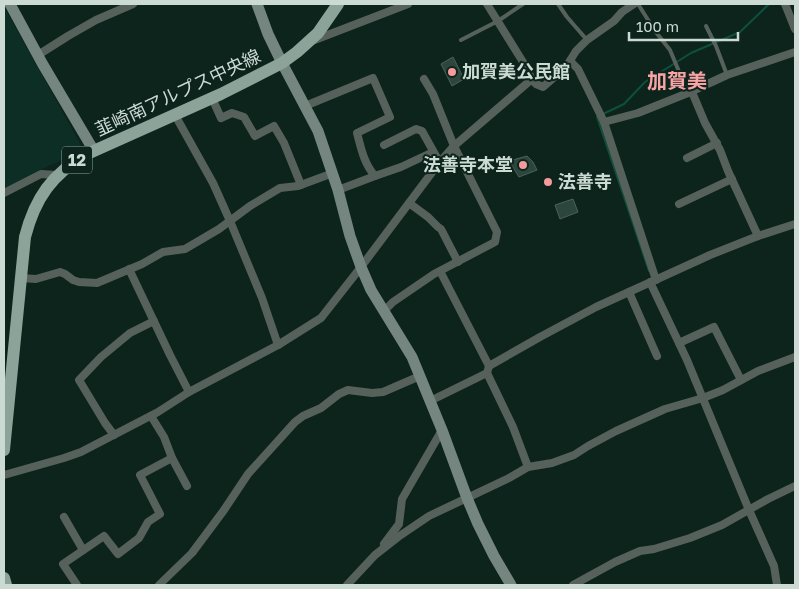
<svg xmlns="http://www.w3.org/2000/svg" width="799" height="589" font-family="'Golos Text','Noto Sans JP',sans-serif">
  <rect width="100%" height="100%" fill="#0c241c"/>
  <polygon fill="#0c2e24" points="4,7 81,145 80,152 33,173 4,190"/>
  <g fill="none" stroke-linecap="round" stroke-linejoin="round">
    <g stroke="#0e503d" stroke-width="2">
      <polyline points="603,114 624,104 645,82 691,53 740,32 769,4"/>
      <polyline points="599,116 597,117 649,271"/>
    </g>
  </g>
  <g fill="#2d463d" stroke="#496359">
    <polygon points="453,57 464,79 452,86 441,64"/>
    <polygon points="527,156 533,162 537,170 519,177 509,161"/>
    <polygon points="573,199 578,212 560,219 555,205"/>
  </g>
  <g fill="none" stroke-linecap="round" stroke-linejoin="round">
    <g stroke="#56615c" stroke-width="4">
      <polyline points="558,4 567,17 587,40"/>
      <polyline points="638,4 655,31 670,50 688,93"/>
      <polyline points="706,26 716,46 727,75"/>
      <polyline points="461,40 498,21 523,4"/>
    </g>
    <g stroke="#56615c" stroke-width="8">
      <polyline points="487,4 523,62 533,81 536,84 543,87 566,67 576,51 587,40 614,21 622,12 634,4"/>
      <polyline points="785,4 795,29"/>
      <polyline points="312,41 408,4"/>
      <polyline points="38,55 68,36 96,20 133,4"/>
      <polyline points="570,61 578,69 604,122 656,280"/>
      <polyline points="692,92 705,123 720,150 728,171 758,236"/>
      <polyline points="212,98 221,118 232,113 244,117 255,136 274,126 284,143 301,185"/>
      <path d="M305,106L373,78L390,117L357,133C361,148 364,164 375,176L401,167L433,152"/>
      <polyline points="175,115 213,183 230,221 262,298 278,345"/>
      <polyline points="604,122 638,113 688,93 727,75 795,52"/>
      <polyline points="384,145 416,129 422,131 436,156"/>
      <polyline points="687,158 717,143"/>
      <polyline points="338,190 375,176"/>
      <polyline points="4,193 41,174 57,175"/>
      <polyline points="409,203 428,217 438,227 441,229 458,262"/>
      <polyline points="679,204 732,179"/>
      <polyline points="129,269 170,355 189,392"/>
      <polyline points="440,271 489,366"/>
      <polyline points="21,278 36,279 60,272 65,274 73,280 79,282 97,283 142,264 163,252 185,249 219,229 250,206 280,188 298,186 333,173"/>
      <polyline points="650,282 687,360 749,510 774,566 777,585"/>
      <polyline points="629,292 657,356"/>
      <polyline points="384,311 393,302 434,274 495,242 497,232 454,146 433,94 424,79"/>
      <polyline points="679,343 714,327 741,380"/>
      <polyline points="487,373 513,427 528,467"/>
      <polyline points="430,401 487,373 489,366 540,337 596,307 710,255 758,236 795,224"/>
      <polyline points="114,435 105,423 79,380 101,357 130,333 154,321"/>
      <polyline points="172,458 187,486"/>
      <polyline points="4,475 64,458 81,452 158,412 189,392 278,345 321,318 361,267 439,163 454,146 532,79"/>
      <polyline points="64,517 83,550"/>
      <polyline points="384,544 399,524 402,499 442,430"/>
      <polyline points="77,585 63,564 104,536 118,554 139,538 148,522 160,514 140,475 172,458 164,437 151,416"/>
      <polyline points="159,585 192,553 224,510 248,474 295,422 303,416 321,408 339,394 348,390 372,393 383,392 420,376"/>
      <polyline points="347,585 375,555 398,537 429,516 509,478 528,467 552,463 574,455 588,446 616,431 665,409 703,398 723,390 758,371 795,357"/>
      <polyline points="573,585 615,562 640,551 654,549 690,538 722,525 768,499 795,486"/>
    </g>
    <g stroke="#74867f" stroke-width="11">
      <polyline points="10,4 42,63 94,151"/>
      <polyline points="257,4 268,34 282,63 318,131 338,190 350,236 361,267 371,290 412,357 442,430 467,498 478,524 494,556 511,585"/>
    </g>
    <g stroke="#8ca39a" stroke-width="12">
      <path d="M4,450L25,237C35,198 52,174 87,154L221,94L282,63L297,52L318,33L338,4"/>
      <polyline points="4,578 6,585"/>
    </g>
  </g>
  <g fill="#f59b9d" stroke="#0c241c" stroke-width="2">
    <circle cx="452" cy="72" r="5"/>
    <circle cx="523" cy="165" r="5"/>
    <circle cx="548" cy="182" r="5"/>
  </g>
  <g text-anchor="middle" stroke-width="4" stroke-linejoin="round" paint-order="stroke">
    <rect fill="#0c241c" stroke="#92a39d" stroke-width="1" x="62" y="146.5" width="30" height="27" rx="4"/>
    <g font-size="16" font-weight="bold" fill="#ccdad4">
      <text x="77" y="166">12</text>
    </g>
    <g font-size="18" font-weight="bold" fill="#ccdad4" stroke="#0c241c" text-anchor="start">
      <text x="462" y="78">加賀美公民館</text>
      <text x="513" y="171" text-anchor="end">法善寺本堂</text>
      <text x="558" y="188">法善寺</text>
    </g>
    <g font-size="18" fill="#ccdad4" stroke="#0c241c">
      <text transform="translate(178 93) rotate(-25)" y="6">韮崎南アルプス中央線</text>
    </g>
    <g font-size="20" font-weight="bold" fill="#f8a4a5" stroke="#0c241c">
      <text x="677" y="88">加賀美</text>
    </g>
  </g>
  <rect width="799" height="589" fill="none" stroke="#ccdad4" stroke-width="10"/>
  <path d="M629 32v8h109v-8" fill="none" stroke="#ccdad4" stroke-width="2.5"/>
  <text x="636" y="32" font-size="15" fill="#ccdad4" stroke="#0c241c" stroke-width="4" paint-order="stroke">100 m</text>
</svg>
